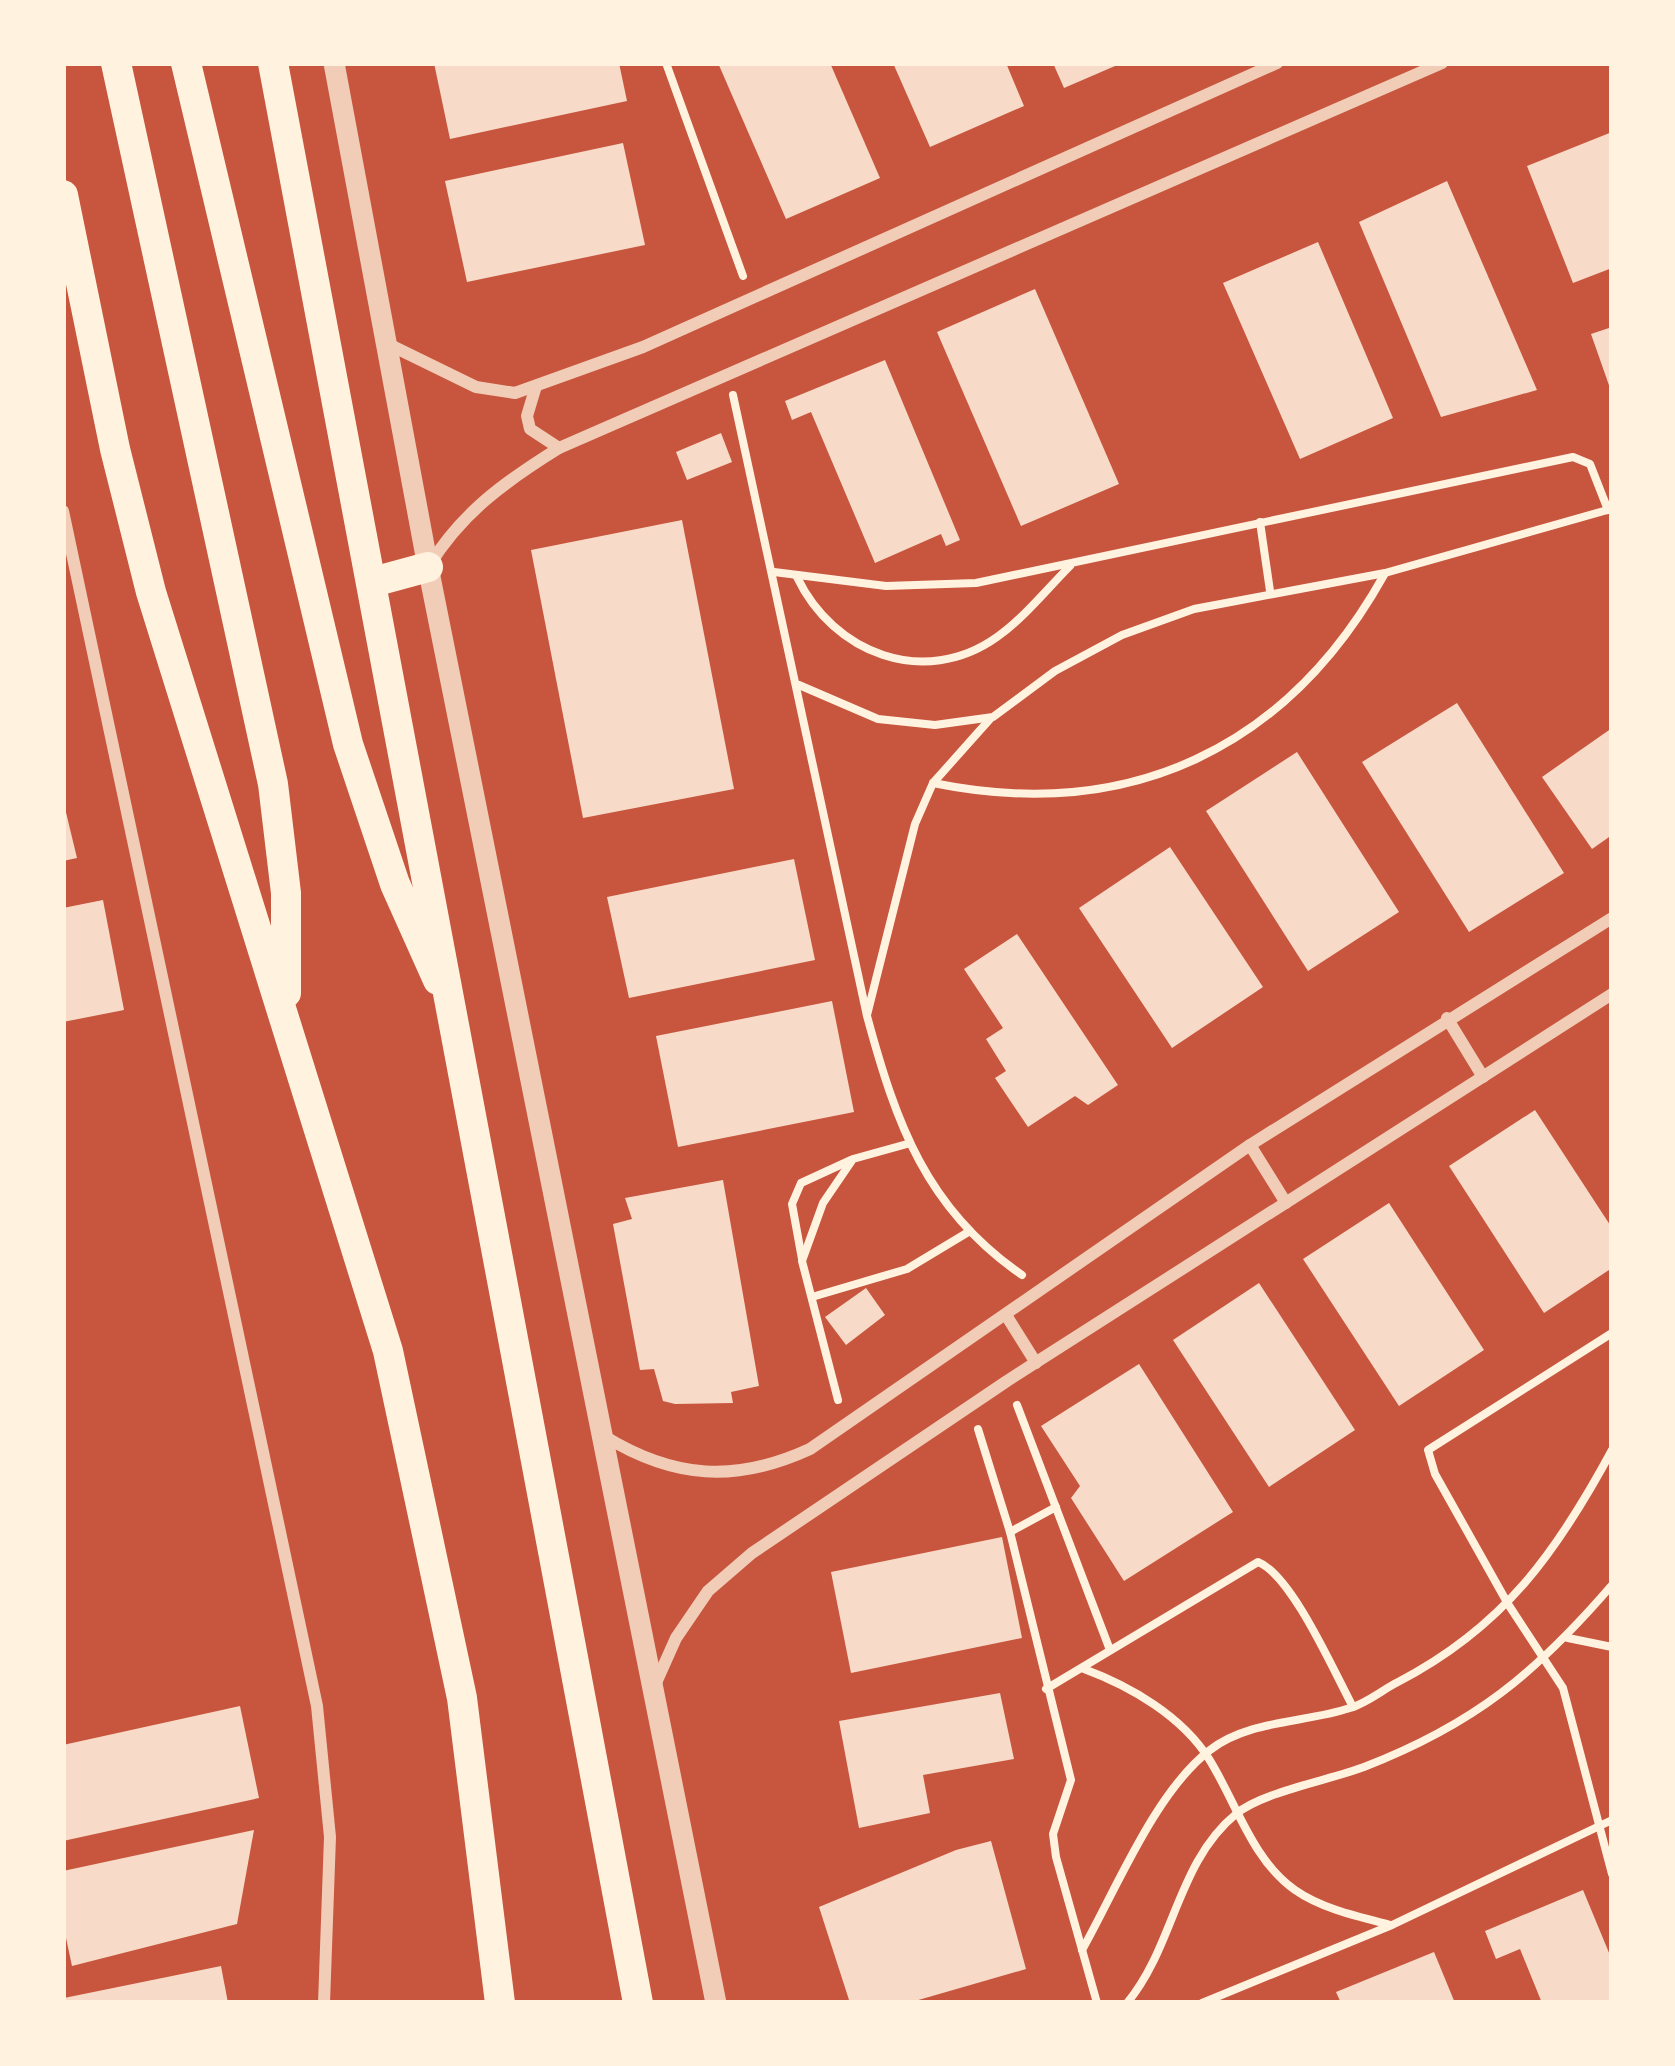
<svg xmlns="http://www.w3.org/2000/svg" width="1675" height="2066" font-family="Helvetica,sans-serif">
  <rect width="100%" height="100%" fill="#c8553d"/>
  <g fill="#f7dbc8">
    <polygon points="434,63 619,63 627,101 450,139"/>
    <polygon points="718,63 830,63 880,178 786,219"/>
    <polygon points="893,63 1006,63 1024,106 930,147"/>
    <polygon points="1053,63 1122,63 1064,88"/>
    <polygon points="1612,132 1612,268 1573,283 1527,166"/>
    <polygon points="623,143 645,245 467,282 445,181"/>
    <polygon points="1447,181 1537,390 1441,417 1359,222"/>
    <polygon points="1318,242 1393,418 1300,459 1223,283"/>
    <polygon points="1035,289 1119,484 1021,526 937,332"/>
    <polygon points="1612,327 1612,391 1611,391 1591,334"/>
    <polygon points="885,360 960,540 946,546 941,534 875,563 811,412 792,420 785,401"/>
    <polygon points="721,433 732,462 687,480 676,452"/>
    <polygon points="682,520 734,789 583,818 531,550"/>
    <polygon points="1457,703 1564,873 1469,932 1362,762"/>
    <polygon points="1612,728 1612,835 1592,849 1542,777"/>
    <polygon points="1297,752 1399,912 1308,971 1206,811"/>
    <polygon points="63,800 77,858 63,861"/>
    <polygon points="1170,847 1263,987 1172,1048 1079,908"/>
    <polygon points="794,859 815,960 629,998 607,897"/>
    <polygon points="103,900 124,1010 63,1022 63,908"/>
    <polygon points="1017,934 1118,1085 1088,1105 1075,1096 1028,1127 995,1078 1006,1071 986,1039 1003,1028 964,969"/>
    <polygon points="832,1001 854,1112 678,1147 656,1036"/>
    <polygon points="1535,1110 1612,1228 1612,1268 1544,1313 1449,1166"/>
    <polygon points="723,1180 759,1386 731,1392 733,1403 675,1404 663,1401 654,1369 640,1370 613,1224 632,1219 625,1198"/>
    <polygon points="1389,1203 1484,1350 1399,1406 1303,1259"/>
    <polygon points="1259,1283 1355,1430 1269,1487 1173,1340"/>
    <polygon points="866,1288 885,1315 846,1345 825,1317"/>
    <polygon points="1139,1364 1233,1512 1124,1581 1071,1498 1080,1486 1041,1426"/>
    <polygon points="1002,1537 1022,1638 851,1673 831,1572"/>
    <polygon points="1000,1693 1014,1759 923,1775 930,1813 859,1828 839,1721"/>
    <polygon points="240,1706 259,1798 63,1841 63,1745"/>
    <polygon points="254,1830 237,1924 72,1966 63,1924 63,1871"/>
    <polygon points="991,1841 1026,1969 908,2003 850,2003 819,1907 956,1850"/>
    <polygon points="1583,1890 1612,1960 1612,2003 1542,2003 1520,1949 1496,1959 1485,1931"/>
    <polygon points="1434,1952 1455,2003 1341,2003 1336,1992"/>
    <polygon points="221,1966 228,2003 65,2003 64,1998"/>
  </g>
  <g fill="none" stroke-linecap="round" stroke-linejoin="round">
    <g stroke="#fff3e0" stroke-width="8">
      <polyline points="666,63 743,276"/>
      <path d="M733,395L867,1016C896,1123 926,1209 1022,1275"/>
      <polyline points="1260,522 1270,591"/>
      <polyline points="774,572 886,586 976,583 1573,457 1590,464 1608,510"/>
      <path d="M797,577C833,653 924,689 997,637C1024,618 1047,589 1070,566"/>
      <polyline points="799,685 878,719 935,725 993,717 1055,671 1122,635 1194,609 1385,573 1611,509"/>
      <path d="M933,783C1129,823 1287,749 1384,575"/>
      <polyline points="867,1015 915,824 933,783 990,719"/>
      <polyline points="802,1259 792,1204 801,1183 851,1160"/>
      <polyline points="812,1297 907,1269 970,1231"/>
      <polyline points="1612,1333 1428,1450 1435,1474 1508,1604 1563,1688 1612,1874"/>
      <polyline points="838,1400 802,1261 823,1203 853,1159 907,1144"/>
      <polyline points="1017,1405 1110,1650"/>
      <polyline points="978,1429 1010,1532 1071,1780 1053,1834 1056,1857 1097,2003"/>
      <polyline points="1010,1532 1056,1507"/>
      <polyline points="1568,1638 1612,1647"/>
      <path d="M1084,1669C1130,1686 1182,1716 1209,1759C1236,1802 1252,1860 1295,1890C1322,1909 1360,1917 1391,1925"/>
      <path d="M1046,1689L1258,1562C1292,1575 1335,1674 1353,1707"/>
      <path d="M1082,1950C1116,1890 1155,1792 1210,1750C1248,1720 1305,1723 1350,1708C1367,1703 1382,1690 1398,1682C1504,1627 1557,1552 1612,1450"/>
      <path d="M1127,2003C1174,1947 1177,1862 1236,1814C1262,1792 1330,1780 1364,1767C1475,1724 1536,1673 1612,1585"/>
      <polyline points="1202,2003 1392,1925 1612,1820"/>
    </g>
    <g stroke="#f1ccb7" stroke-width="12">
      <polyline points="388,344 476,387 515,393 643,347 1277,63"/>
      <polyline points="536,386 527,416 530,429 559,448"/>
      <polyline points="63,511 317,1706 330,1837 324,2003"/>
      <path d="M429,566C462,512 506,481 559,448L1442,63"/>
      <polyline points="1447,1018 1483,1077"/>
      <polyline points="1250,1145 1286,1203"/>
      <polyline points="1006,1315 1036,1363"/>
      <path d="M604,1436C674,1479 736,1483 810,1449L1250,1145L1612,918"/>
      <polyline points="655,1685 676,1638 708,1591 752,1553 1007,1381 1612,994"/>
    </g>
    <polyline stroke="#f1ccb7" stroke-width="21" points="334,63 428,567 716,2003"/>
    <g stroke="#fff3e0" stroke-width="30">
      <polyline points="116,63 273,784 286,893 286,993"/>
      <polyline points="186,63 348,744 395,884 438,980"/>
      <polyline points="273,63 638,2003"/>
      <polyline points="63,195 115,449 151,592 388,1351 462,1698 500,2003"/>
      <polyline points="373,582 428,567"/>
    </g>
  </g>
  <rect width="1675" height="2066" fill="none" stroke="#fff3e0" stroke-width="132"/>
</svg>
